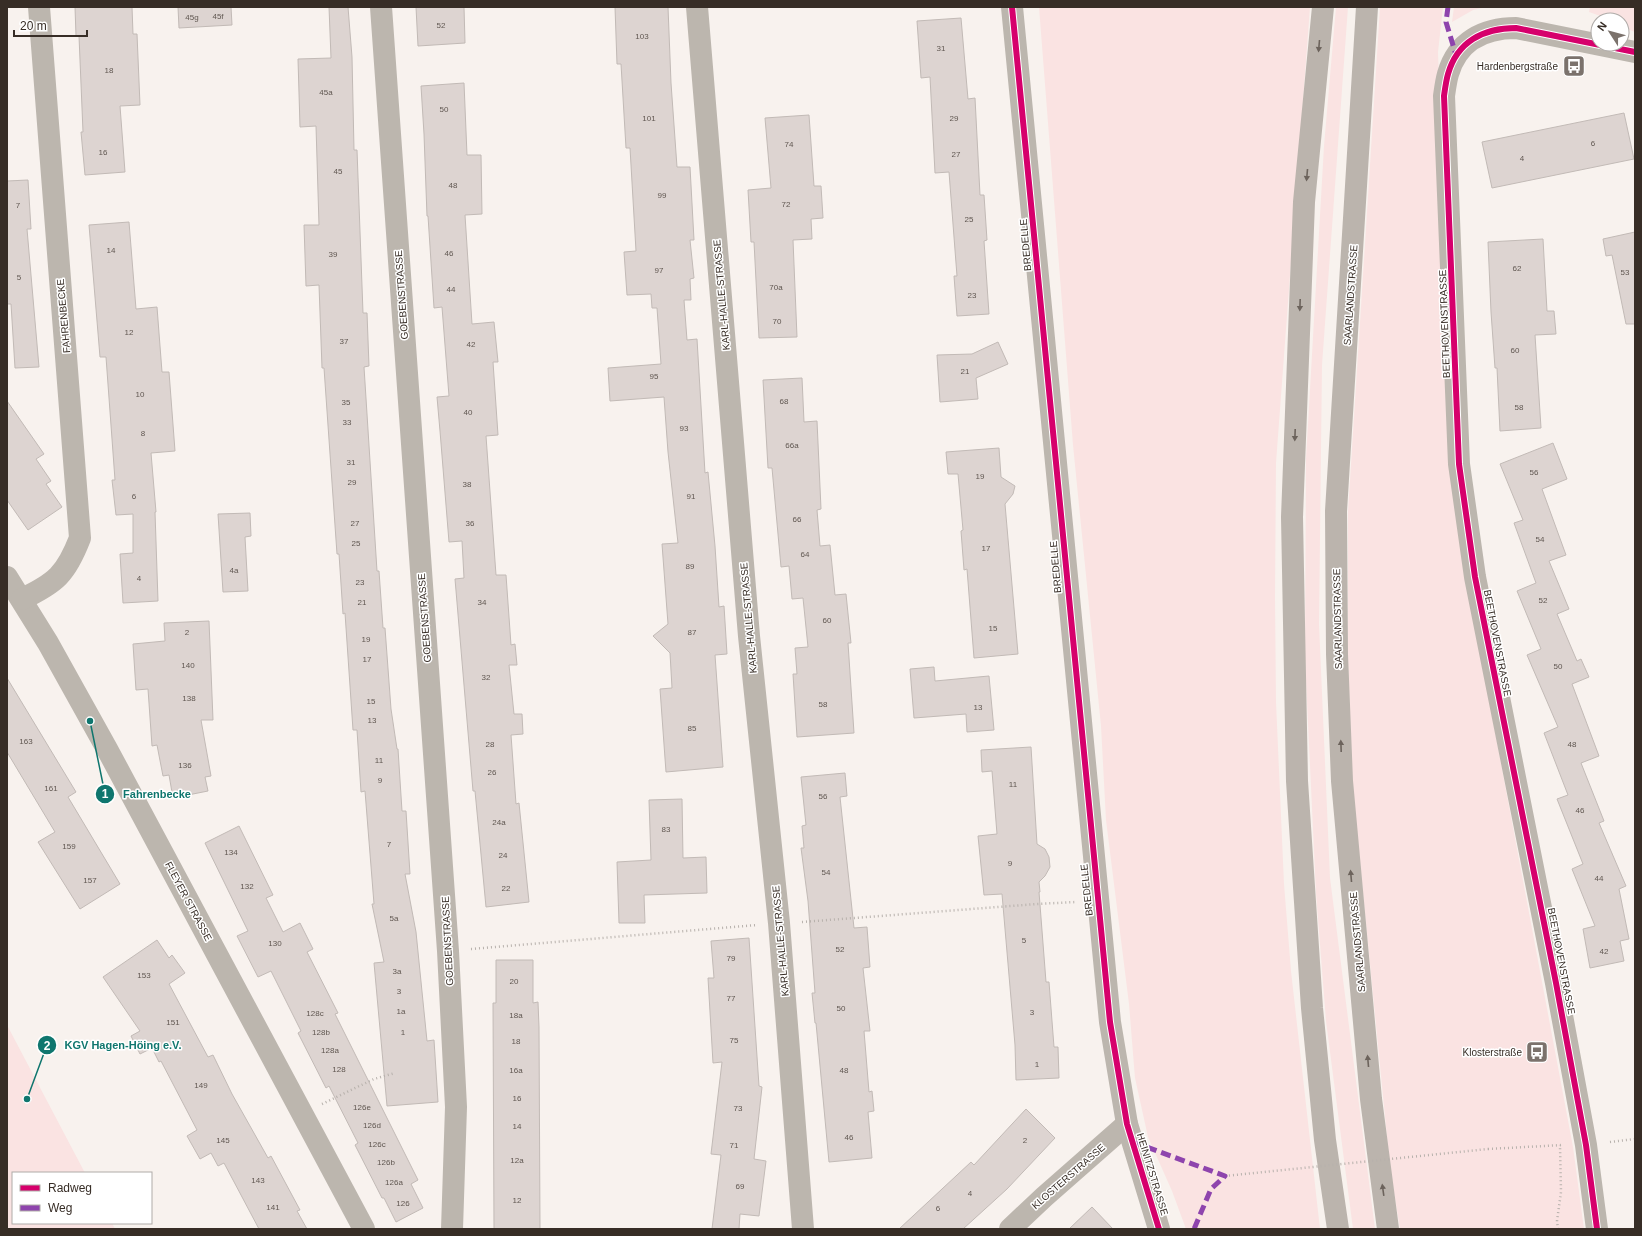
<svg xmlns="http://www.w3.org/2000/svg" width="1642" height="1236" font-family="Helvetica,sans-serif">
  <rect width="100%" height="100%" fill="#f8f2ee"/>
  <g fill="#fae3e2">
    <polygon points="1039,7 1310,7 1276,463 1275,598 1276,702 1284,884 1291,971 1320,1229 1186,1229 1172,1191 1148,1137 1135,1078 1129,1004 1106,820 1101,726 1073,445"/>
    <polygon points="1336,7 1348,7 1322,365 1319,624 1330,878 1375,1229 1353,1229 1326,1021 1316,893 1305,659 1306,459 1324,146"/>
    <polygon points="1380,7 1443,7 1438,52 1453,469 1466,577 1573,1147 1584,1229 1400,1229 1390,1167 1352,781 1348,655 1348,512"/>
    <polygon points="1454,7 1486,7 1473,10 1452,22"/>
    <polygon points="1590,7 1635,7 1635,32 1622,27 1622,20 1612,20 1589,12"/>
    <polygon points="7,1025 85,1173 13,1173 13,1223 112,1223 115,1229 7,1229"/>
  </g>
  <g fill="#ddd4d1" stroke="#c2bab6">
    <polygon points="75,7 132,7 133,34 137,34 140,105 120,106 125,172 85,175 81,132 83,132 79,36 76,36"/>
    <polygon points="178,7 231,7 232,25 179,28"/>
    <polygon points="329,7 348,7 352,57 354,150 357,150 363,313 367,313 369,366 364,367 377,571 379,571 383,628 385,628 391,709 397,749 398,749 402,811 406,811 410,874 405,874 416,932 427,1041 434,1040 438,1102 387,1106 374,963 384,962 372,904 374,904 365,791 361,792 357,730 353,730 345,613 343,614 339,554 337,554 324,368 322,368 319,285 306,286 304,225 319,225 316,126 300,127 298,59 331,58"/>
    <polygon points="416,7 464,7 465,43 418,46"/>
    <polygon points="615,7 668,7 671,83 677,167 690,167 694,240 690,240 694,278 690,279 691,300 684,300 687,340 697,339 705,473 708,472 715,546 719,607 724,606 727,654 715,655 723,767 666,772 660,689 672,688 670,653 653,636 668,624 662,544 678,543 668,452 664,397 610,401 608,368 661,364 657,308 652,308 651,294 627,295 624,252 636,251 630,148 626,148 621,64 617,64"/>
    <polygon points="961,18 968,99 975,98 980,195 984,195 987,240 984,241 989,314 957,316 954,276 957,276 949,172 935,173 930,77 921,78 917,21"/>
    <polygon points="464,83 467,155 481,155 482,214 465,215 472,324 494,322 498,362 493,362 498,435 486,436 496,575 506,575 511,645 515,644 517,665 509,665 514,714 522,714 523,734 511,735 516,804 519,803 529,902 486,907 475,791 473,791 455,579 464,578 462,541 449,542 440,431 437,397 449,396 442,307 434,308 428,216 427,216 424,134 421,86"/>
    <polygon points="1624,113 1634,159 1492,188 1482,142"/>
    <polygon points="809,115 814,186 821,186 823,218 811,219 812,239 793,240 797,337 759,338 754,242 751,242 748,190 771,188 765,118"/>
    <polygon points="28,180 31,229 27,229 39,367 15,368 11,304 7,304 7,181"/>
    <polygon points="129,222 136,309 157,307 162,372 169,372 175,451 151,453 156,512 155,512 158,601 123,603 120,554 133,553 133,514 116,515 112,480 115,480 106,357 100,357 89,225"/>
    <polygon points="1635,232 1635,324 1626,324 1612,255 1606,256 1603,239"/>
    <polygon points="1543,239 1547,311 1554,311 1556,334 1535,335 1541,428 1500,431 1497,368 1495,368 1491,312 1488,242"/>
    <polygon points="998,342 1008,364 976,378 978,399 940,402 937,355 972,354"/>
    <polygon points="802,378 804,422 817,421 821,509 817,510 820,546 830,545 835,595 846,594 851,643 848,643 854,733 797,737 793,674 797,674 795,648 808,647 803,598 792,599 789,566 781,567 772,468 768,468 763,380"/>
    <polygon points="7,401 44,454 36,459 51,481 46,484 62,507 28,530 7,500"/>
    <polygon points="1553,443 1567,479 1542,489 1566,555 1549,561 1569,609 1557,614 1577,661 1581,659 1589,677 1572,684 1599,756 1581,763 1604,821 1599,823 1626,886 1619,889 1629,939 1620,941 1624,961 1590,968 1583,929 1595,926 1572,869 1583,864 1557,799 1568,795 1544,733 1558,727 1527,655 1541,649 1517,591 1536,583 1514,523 1523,520 1500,464"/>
    <polygon points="999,448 1001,477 1015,486 1013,494 1005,504 1018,654 974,658 967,569 964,570 961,531 963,530 958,474 948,474 946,452"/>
    <polygon points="250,513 251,536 245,537 248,591 223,592 218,514"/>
    <polygon points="209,621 213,720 201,720 211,776 205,777 208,791 173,798 169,775 163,776 157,745 152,746 148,689 136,690 133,644 165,641 164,623"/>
    <polygon points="934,667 935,681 989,676 994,730 967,732 966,714 914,718 910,669"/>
    <polygon points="7,678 76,792 68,797 120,884 80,909 38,842 55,832 7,752"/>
    <polygon points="1031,747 1037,844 1045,849 1049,857 1050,867 1045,876 1039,882 1040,892 1039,892 1046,982 1049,982 1054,1047 1058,1047 1059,1078 1016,1080 1015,1045 1002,894 984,895 978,836 997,834 992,771 982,772 981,750"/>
    <polygon points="845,773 847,796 840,797 854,928 867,927 870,967 863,968 870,1031 864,1031 869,1092 872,1091 874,1111 868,1112 872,1158 829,1162 816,1023 815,1023 812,993 815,993 808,901 801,848 804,848 802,826 806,825 801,777"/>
    <polygon points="682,799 683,858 706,857 707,893 644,895 645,923 619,923 617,862 651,860 649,800"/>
    <polygon points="239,826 273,895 266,898 283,932 300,923 313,949 307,952 338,1013 335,1014 418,1180 411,1184 423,1208 396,1222 384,1198 382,1198 355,1145 358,1143 329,1086 326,1088 298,1033 301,1031 271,971 258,977 237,936 248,931 205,843"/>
    <polygon points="749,938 759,1086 762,1087 754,1159 766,1161 759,1216 740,1214 739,1229 712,1229 721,1155 711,1154 722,1062 713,1063 708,978 714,978 711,941"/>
    <polygon points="157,940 169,958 172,955 185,973 169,984 208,1057 213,1055 232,1094 268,1158 271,1156 300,1210 297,1211 307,1229 259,1229 224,1163 218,1166 211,1153 200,1159 187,1136 197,1130 161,1061 159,1062 152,1048 140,1054 131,1036 140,1031 103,977"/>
    <polygon points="496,960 533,960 533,1003 538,1002 539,1027 540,1229 494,1229 493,1003 496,1003"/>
    <polygon points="1026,1109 1055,1138 1007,1189 963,1229 899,1229 971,1162 974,1165"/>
    <polygon points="1092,1207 1113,1229 1069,1229"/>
  </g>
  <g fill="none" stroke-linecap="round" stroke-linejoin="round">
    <g stroke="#b7b1ac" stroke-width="2.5" stroke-dasharray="1 3" stroke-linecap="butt">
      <polyline points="802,922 1037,904 1076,902"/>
      <polyline points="471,949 757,925"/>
      <polyline points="322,1104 374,1079 395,1073"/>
      <polyline points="1610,1142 1635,1139"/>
      <polyline points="1488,1149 1563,1145"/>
      <polyline points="1558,1229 1557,1221 1561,1192 1560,1145"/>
    </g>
    <g stroke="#bcb6ae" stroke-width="22">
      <polyline points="381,7 448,951 456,1107 452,1229"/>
      <polyline points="697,7 749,636 779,923 803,1229"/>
      <polyline points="1012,7 1110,1022 1127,1124 1159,1229"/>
      <polyline points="7,577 48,643 107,749 364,1229"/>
      <path d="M22,599C56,583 66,574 80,538L39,7"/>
      <polyline points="1010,1229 1044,1197 1127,1124"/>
      <path d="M1597,1229L1586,1145L1556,983L1475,577L1459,464L1444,96C1445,89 1446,81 1448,74C1457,42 1483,28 1516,28L1635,52"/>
    </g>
    <g stroke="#bbb4ad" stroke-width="22">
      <polyline points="1323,7 1304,202 1292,517 1297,781 1312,1008 1325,1140 1338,1229"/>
      <polyline points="1367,7 1336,511 1337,654 1342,781 1371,1099 1388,1229"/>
    </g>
    <polyline stroke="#b7b1ac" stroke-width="2.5" stroke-dasharray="1 3" stroke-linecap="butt" points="1225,1176 1488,1149"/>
    <g stroke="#8e44ad" stroke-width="5" stroke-dasharray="10 5" stroke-linecap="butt">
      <polyline points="1448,7 1446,22 1456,55"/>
      <polyline points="1133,1142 1225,1176 1211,1189 1194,1229"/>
    </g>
    <g stroke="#fff" stroke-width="8">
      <g id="cycleway">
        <polyline points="1012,7 1110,1022 1127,1124 1159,1229"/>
        <path d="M1597,1229L1586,1145L1556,983L1475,577L1459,464L1444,96C1445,89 1446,81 1448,74C1457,42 1483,28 1516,28L1635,52"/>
      </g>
    </g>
    <use href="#cycleway" stroke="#d6006c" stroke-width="6"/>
  </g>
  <defs><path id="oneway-solid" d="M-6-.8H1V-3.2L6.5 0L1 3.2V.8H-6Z"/></defs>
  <g fill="#6c635c">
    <use href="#oneway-solid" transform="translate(1319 46) rotate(95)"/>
    <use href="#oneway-solid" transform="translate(1307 175) rotate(95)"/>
    <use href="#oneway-solid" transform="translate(1300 305) rotate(92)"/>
    <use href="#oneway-solid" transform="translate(1295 435) rotate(92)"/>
    <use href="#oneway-solid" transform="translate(1341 746) rotate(-92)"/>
    <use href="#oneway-solid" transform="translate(1351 876) rotate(-95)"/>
    <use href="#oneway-solid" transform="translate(1368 1061) rotate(-95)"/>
    <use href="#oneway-solid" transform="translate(1383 1190) rotate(-98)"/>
  </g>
  <defs>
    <g id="bus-square" transform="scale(1.15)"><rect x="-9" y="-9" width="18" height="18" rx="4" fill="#7b726c" stroke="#fff"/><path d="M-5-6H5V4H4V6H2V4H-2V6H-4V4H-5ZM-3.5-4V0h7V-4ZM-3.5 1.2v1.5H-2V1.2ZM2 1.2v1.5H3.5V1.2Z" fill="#fff"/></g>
  </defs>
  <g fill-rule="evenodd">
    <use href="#bus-square" x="1574" y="66"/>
    <use href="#bus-square" x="1537" y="1052"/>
  </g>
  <g text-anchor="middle" stroke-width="3" stroke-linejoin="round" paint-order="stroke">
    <g font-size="8" fill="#605751">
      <text x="218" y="19">45f</text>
      <text x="192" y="20">45g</text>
      <text x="441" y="28">52</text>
      <text x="642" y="39">103</text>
      <text x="941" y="51">31</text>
      <text x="109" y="73">18</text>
      <text x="326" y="95">45a</text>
      <text x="444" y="112">50</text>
      <text x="649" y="121">101</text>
      <text x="954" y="121">29</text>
      <text x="1593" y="146">6</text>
      <text x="789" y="147">74</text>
      <text x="103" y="155">16</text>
      <text x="956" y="157">27</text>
      <text x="1522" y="161">4</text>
      <text x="338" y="174">45</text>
      <text x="453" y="188">48</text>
      <text x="662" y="198">99</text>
      <text x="786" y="207">72</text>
      <text x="18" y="208">7</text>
      <text x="969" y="222">25</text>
      <text x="111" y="253">14</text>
      <text x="449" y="256">46</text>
      <text x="333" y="257">39</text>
      <text x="1517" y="271">62</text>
      <text x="659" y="273">97</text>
      <text x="1625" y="275">53</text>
      <text x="19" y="280">5</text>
      <text x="776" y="290">70a</text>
      <text x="451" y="292">44</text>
      <text x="972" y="298">23</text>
      <text x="777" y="324">70</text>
      <text x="129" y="335">12</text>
      <text x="344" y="344">37</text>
      <text x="471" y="347">42</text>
      <text x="1515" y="353">60</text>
      <text x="965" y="374">21</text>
      <text x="654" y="379">95</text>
      <text x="140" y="397">10</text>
      <text x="784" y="404">68</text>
      <text x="346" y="405">35</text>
      <text x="1519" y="410">58</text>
      <text x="468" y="415">40</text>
      <text x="347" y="425">33</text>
      <text x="684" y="431">93</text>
      <text x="143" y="436">8</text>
      <text x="792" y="448">66a</text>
      <text x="351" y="465">31</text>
      <text x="1534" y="475">56</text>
      <text x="980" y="479">19</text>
      <text x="352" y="485">29</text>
      <text x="467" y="487">38</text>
      <text x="134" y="499">6</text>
      <text x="691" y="499">91</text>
      <text x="797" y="522">66</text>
      <text x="355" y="526">27</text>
      <text x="470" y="526">36</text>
      <text x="1540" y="542">54</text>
      <text x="356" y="546">25</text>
      <text x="986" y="551">17</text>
      <text x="805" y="557">64</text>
      <text x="690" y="569">89</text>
      <text x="234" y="573">4a</text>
      <text x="139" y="581">4</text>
      <text x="360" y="585">23</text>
      <text x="1543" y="603">52</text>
      <text x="362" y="605">21</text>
      <text x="482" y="605">34</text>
      <text x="827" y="623">60</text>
      <text x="993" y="631">15</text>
      <text x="187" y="635">2</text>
      <text x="692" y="635">87</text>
      <text x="366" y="642">19</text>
      <text x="367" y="662">17</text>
      <text x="188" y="668">140</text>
      <text x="1558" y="669">50</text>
      <text x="486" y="680">32</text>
      <text x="189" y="701">138</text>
      <text x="371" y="704">15</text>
      <text x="823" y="707">58</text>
      <text x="978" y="710">13</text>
      <text x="372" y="723">13</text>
      <text x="692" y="731">85</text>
      <text x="26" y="744">163</text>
      <text x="490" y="747">28</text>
      <text x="1572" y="747">48</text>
      <text x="379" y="763">11</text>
      <text x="185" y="768">136</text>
      <text x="492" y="775">26</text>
      <text x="380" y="783">9</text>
      <text x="1013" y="787">11</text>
      <text x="51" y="791">161</text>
      <text x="823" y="799">56</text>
      <text x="1580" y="813">46</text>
      <text x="499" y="825">24a</text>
      <text x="666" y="832">83</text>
      <text x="389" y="847">7</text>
      <text x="69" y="849">159</text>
      <text x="231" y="855">134</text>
      <text x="503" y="858">24</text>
      <text x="1010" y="866">9</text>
      <text x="826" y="875">54</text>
      <text x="1599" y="881">44</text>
      <text x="90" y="883">157</text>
      <text x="247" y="889">132</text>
      <text x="506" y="891">22</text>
      <text x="394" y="921">5a</text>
      <text x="1024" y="943">5</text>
      <text x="275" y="946">130</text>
      <text x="840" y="952">52</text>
      <text x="1604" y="954">42</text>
      <text x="731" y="961">79</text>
      <text x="397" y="974">3a</text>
      <text x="144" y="978">153</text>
      <text x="514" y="984">20</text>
      <text x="399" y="994">3</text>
      <text x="731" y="1001">77</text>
      <text x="841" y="1011">50</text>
      <text x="401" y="1014">1a</text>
      <text x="1032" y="1015">3</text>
      <text x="315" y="1016">128c</text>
      <text x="516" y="1018">18a</text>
      <text x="173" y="1025">151</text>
      <text x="321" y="1035">128b</text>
      <text x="403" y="1035">1</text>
      <text x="734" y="1043">75</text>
      <text x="516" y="1044">18</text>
      <text x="330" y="1053">128a</text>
      <text x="1037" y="1067">1</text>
      <text x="339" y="1072">128</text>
      <text x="516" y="1073">16a</text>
      <text x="844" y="1073">48</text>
      <text x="201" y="1088">149</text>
      <text x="517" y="1101">16</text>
      <text x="362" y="1110">126e</text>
      <text x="738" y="1111">73</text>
      <text x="372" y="1128">126d</text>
      <text x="517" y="1129">14</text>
      <text x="849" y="1140">46</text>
      <text x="223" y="1143">145</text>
      <text x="1025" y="1143">2</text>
      <text x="377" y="1147">126c</text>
      <text x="734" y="1148">71</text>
      <text x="517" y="1163">12a</text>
      <text x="386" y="1165">126b</text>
      <text x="258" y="1183">143</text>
      <text x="394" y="1185">126a</text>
      <text x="740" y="1189">69</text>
      <text x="970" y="1196">4</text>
      <text x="517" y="1203">12</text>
      <text x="403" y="1206">126</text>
      <text x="273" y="1210">141</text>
      <text x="938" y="1211">6</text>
    </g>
    <g font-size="10" fill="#372d26" stroke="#fff" text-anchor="end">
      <text x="1558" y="70">Hardenbergstraße</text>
      <text x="1522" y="1056">Klosterstraße</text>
    </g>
    <g font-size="10" fill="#372d26" stroke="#fff">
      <text transform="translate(1025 245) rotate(-95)" y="4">BREDELLE</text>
      <text transform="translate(401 295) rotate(-94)" y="4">GOEBENSTRASSE</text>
      <text transform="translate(721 295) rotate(-95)" y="4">KARL-HALLE-STRASSE</text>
      <text transform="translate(1350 295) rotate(-86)" y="4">SAARLANDSTRASSE</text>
      <text transform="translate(63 316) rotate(-95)" y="4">FAHRENBECKE</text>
      <text transform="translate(1444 324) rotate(-92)" y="4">BEETHOVENSTRASSE</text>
      <text transform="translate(1055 567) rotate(-95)" y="4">BREDELLE</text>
      <text transform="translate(424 618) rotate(-94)" y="4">GOEBENSTRASSE</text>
      <text transform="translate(748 618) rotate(-95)" y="4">KARL-HALLE-STRASSE</text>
      <text transform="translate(1337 619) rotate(-91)" y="4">SAARLANDSTRASSE</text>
      <text transform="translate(1498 643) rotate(79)" y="4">BEETHOVENSTRASSE</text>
      <text transform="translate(1086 890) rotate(-96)" y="4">BREDELLE</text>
      <text transform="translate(189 901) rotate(62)" y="4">FLEYER STRASSE</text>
      <text transform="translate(447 941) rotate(-93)" y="4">GOEBENSTRASSE</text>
      <text transform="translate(780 941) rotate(-95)" y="4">KARL-HALLE-STRASSE</text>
      <text transform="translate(1357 942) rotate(-95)" y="4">SAARLANDSTRASSE</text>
      <text transform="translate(1562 961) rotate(79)" y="4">BEETHOVENSTRASSE</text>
      <text transform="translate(1153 1174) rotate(73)" y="4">HEINITZSTRASSE</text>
      <text transform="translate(1068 1176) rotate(-41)" y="4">KLOSTERSTRASSE</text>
    </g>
  </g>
  <path fill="none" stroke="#0f766e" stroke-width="1.5" d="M90 721L105 794M27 1099L47 1045"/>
  <g fill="#0f766e" stroke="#fff" stroke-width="1.5">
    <circle cx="90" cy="721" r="4"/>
    <circle cx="27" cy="1099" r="4"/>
    <circle cx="105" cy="794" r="10"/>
    <circle cx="47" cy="1045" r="10"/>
  </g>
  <g font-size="12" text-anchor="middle" font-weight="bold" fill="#fff">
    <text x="105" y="798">1</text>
    <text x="47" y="1050">2</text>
  </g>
  <g font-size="11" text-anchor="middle" font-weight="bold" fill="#0f766e" stroke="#fff" stroke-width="3" stroke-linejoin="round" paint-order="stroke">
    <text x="157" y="798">Fahrenbecke</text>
    <text x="123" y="1049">KGV Hagen-Höing e.V.</text>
  </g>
  <rect width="1642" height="1236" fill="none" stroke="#372d26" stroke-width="16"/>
  <rect x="12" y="1172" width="140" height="52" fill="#ffffff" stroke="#afaba8"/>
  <rect x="20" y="1185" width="20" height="6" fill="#d6006c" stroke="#afaba8"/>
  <text x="48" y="1192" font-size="12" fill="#372d26">Radweg</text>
  <rect x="20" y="1205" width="20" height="6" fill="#8e44ad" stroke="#afaba8"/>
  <text x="48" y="1212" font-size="12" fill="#372d26">Weg</text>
  <g transform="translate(1610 32) rotate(306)"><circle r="19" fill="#ffffff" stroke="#afaba8"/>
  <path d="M0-3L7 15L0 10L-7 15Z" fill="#7b726c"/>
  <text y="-6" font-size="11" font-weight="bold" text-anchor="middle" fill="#372d26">N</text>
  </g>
  <path d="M14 30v6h73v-6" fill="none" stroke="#372d26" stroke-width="2"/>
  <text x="20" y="30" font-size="12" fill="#372d26" stroke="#ffffff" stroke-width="3" paint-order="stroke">20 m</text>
</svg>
